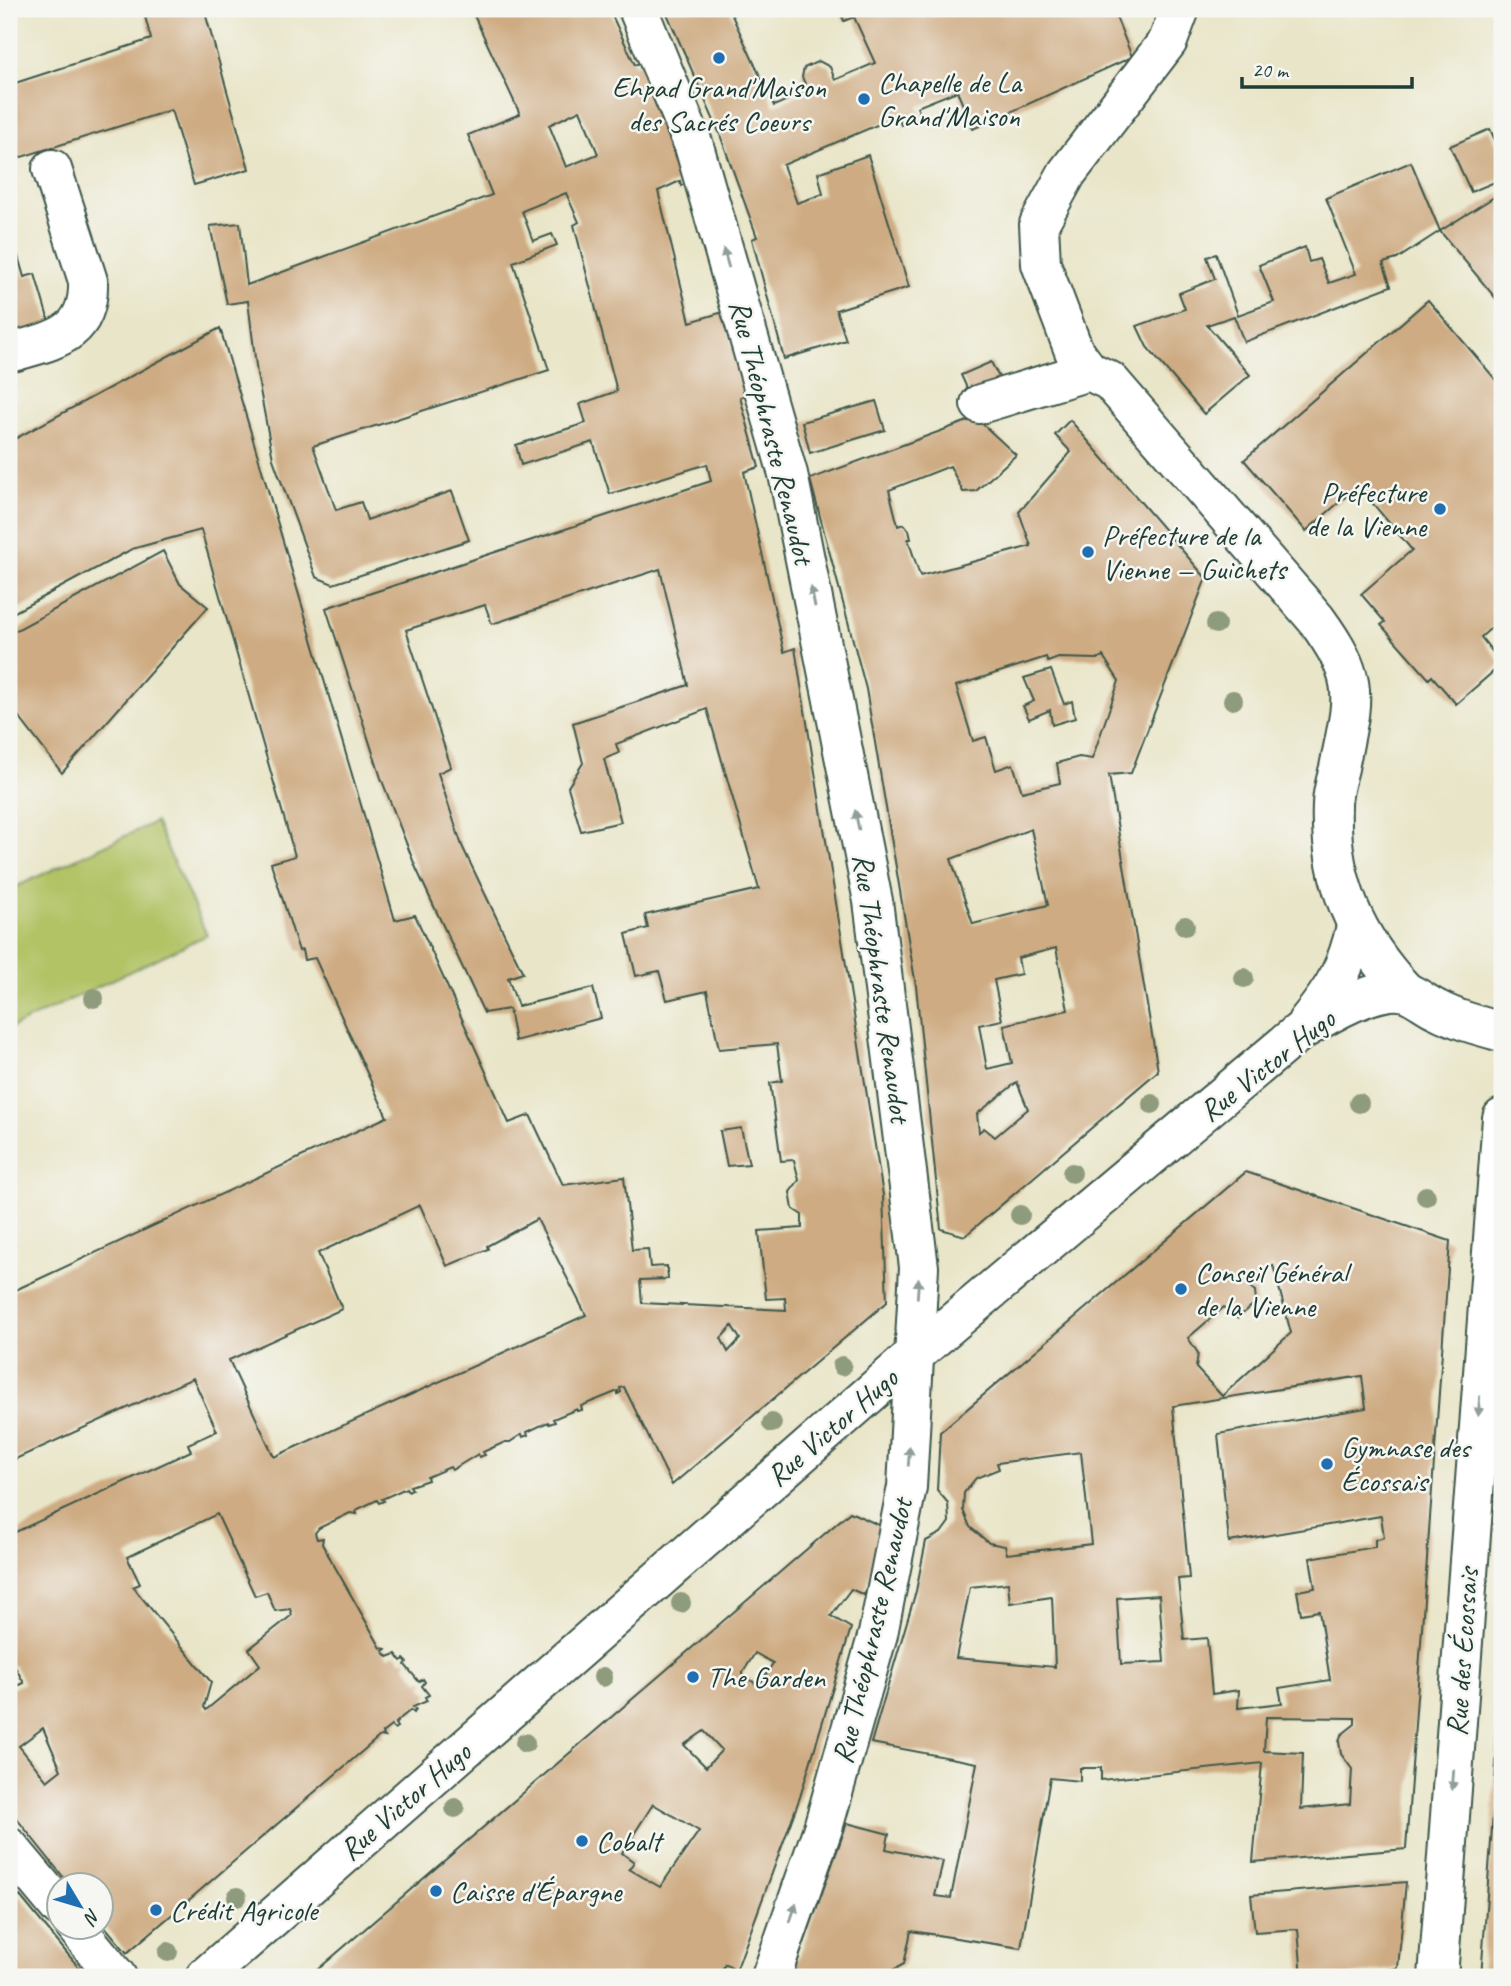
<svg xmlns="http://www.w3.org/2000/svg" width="1511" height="1986" font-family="Caveat,sans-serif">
  <rect width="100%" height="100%" fill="#f6f6f2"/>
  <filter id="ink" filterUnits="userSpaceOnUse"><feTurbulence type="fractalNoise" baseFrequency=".0143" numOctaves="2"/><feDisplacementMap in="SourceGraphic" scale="14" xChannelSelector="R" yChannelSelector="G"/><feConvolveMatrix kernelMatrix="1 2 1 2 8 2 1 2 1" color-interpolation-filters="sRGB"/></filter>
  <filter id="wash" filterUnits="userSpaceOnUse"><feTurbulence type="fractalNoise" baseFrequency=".00686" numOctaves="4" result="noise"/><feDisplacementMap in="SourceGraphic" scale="28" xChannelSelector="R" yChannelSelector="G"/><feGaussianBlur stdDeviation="1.57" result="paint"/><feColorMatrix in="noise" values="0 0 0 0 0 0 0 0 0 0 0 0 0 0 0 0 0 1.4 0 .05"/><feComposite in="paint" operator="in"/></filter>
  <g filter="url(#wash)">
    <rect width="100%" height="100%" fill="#e9e5c8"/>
    <polygon fill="#b2c366" stroke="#68804d" stroke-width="2" points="155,822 207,935 11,1028 9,890"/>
    <g id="blocks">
      <g fill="#ceab82" fill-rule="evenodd">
        <polygon points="143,9 204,9 249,169 194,185 171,110 9,161 9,85 151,39"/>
        <path d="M471,9H609L635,65L640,63L686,183L681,186L680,181L658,191L690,322L723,312L748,394L740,397L759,467L744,472L784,652L795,648L883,1195L887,1302L672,1485L624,1387L620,1388L621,1392L618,1394V1391L581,1406L582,1410L577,1411V1409L553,1419L555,1422L549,1424L548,1422L527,1432L528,1435L523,1437L522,1434L510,1442H505L483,1452L485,1455L479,1457L478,1454L452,1470L450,1467L427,1477L428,1480L410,1486L412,1489L408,1491L406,1488L382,1499L384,1501L379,1503L377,1500L356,1510L357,1514L350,1513L319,1528L315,1533L317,1539L323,1538L322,1544L381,1648L386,1649L383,1651L388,1657L396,1654L401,1661L404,1659L407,1662L405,1665L419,1682L423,1679L425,1682L422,1686L429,1695L425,1697L427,1701L413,1707L416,1710L414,1713L411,1710L402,1717L395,1724L397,1727L394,1729L391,1726L382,1733L385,1737L380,1736L127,1953L102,1923V1884H69L9,1809V1690L24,1683L14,1665L9,1667V1535L191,1451L188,1444L217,1431L193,1378L9,1462V1293L387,1117L315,958L304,960L302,950L299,951L271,863L295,856L201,530L132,549L11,614L9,442L220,328L395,920L415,915L509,1123L530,1115L563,1185L624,1177L632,1250L648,1249L650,1267L667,1266L668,1279L640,1280L642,1303L786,1310L785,1298L766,1299L759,1231L802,1228V1215L793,1209L790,1192L799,1180L794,1160L781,1161L770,1083L782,1081L777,1044L719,1049L707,991L667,1000L659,971L636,976L626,934L648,928L645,915L759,889L707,709L616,744L619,753L604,759L621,822L581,831L568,787L583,763L573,723L688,685L660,569L492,624L485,605L406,630L451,767L438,773L462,846L523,973L508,978L518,1006L593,988L601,1018L515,1041L509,1009L484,1013L416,868L381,778L326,608L711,481L707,464L610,494L593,442L521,465L516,445L586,423L580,404L617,391L574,225L579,222L566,193L522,211L533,241L552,234L557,245L513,262L549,370L313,446L336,510L361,502L367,520L452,491L469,540L333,584L316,577L273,459L257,374L248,301L227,304L210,226L240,223L247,285L492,195L468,135L520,114ZM580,110L598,154L566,167L549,125ZM420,1205L447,1266L488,1249L487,1246L537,1219L586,1315L274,1457L229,1360L342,1309L318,1253ZM732,1326L740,1339L728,1352L721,1338ZM217,1514L255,1596L267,1592L275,1611L290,1609L292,1615L249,1649L260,1665L206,1710L204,1707L211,1682L133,1587L140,1584L127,1557ZM43,1728L61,1770L47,1781L19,1746Z"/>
        <polygon points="665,9 729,9 774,106 808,91 802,77 804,68 819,61 830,67 835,80 875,63 854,17 844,21 839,9 1113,9 1132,57 973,129 957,91 917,107 922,117 901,125 898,116 783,165 797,203 823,194 818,173 868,155 909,287 836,310 846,340 784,359 752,239 757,237 719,132"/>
        <polygon points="1490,129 1502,156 1502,179 1471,192 1450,146"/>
        <polygon points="1411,162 1440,231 1502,192 1502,306 1440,231 1397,259 1383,263 1391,286 1244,342 1234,316 1207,325 1250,375 1204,414 1147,347 1137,326 1185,309 1179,293 1215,279 1207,257 1216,254 1238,315 1274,302 1259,265 1305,247 1309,262 1319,259 1329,283 1356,274 1326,198"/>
        <polygon points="9,191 15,212 9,214"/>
        <polygon points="9,225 24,277 35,274 50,325 9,338"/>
        <polygon points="1428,300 1502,387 1502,618 1481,637 1502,664 1456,704 1432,676 1429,679 1381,625 1385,622 1361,594 1412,550 1358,486 1306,531 1244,460"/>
        <polygon points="991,362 1003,385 972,399 961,375"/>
        <polygon points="876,401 885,430 810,453 802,422"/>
        <path d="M976,418L1016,455L976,491L963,492L950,466L889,490L898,526L904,524L909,530L911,539H908L920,576L1031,546L1019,512L1071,452L1055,435L1070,420L1206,578L1131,773L1109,775L1158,1071L965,1236L941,1229L916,986L866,689L810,479ZM1103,656L1119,681L1092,759L1079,757L1057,763L1060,783L1022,792L1013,764L996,770L986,737L973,741L956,686L1046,657L1048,662L1058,658L1097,659ZM1031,829L1048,905L973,924L951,859ZM1056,948L1068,1010L1004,1025L1012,1063L987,1069L979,1025L1002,1020L994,980L1021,974L1018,958ZM1017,1082L1028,1109L995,1137L984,1128L979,1132L977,1114Z"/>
        <polygon points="163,551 180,584 208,607 62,773 9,704 9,634"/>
        <polygon points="1051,670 1064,704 1072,701 1075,718 1052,725 1050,710 1029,719 1023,706 1034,701 1024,678"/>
        <polygon points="741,1128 749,1164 727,1166 720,1131"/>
        <path d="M1246,1172L1450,1241L1406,1849L1253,1862L1262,1763L1101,1780V1768H1080V1781L1050,1778L1021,1948L911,1931L904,1964L891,1971L888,1977H792L847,1823L889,1834L886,1849L943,1861L935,1896L951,1898L977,1763L871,1743L916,1591L926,1541L941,1533L949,1522L948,1503L937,1490L940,1432ZM1273,1265L1291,1333L1222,1396L1196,1368L1198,1353L1188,1338L1224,1307L1238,1318L1256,1302L1255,1291L1249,1286ZM1362,1376L1366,1408L1218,1434L1229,1542L1381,1516L1384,1537L1375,1540V1547L1310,1558L1315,1588L1297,1591L1301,1614L1319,1611L1330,1680L1279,1688L1282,1703L1238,1708L1239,1690L1212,1694L1207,1638L1184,1640L1178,1579L1189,1578L1173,1406ZM1081,1452L1091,1544L1007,1554L1005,1546L989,1543L970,1527L963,1510L964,1493L976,1478L999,1469L997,1463ZM1008,1583L1010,1603L1052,1597L1055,1667L956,1658L970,1587ZM1159,1595L1164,1662L1121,1664L1117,1598ZM1266,1717L1355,1718V1724L1341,1735L1339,1742L1341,1754L1352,1769L1350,1804L1301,1809L1303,1753L1264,1751Z"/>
        <path d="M850,1512L881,1526L868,1583L864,1595L851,1589L831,1616L851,1628L800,1797L736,1971L725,1964L719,1977H309ZM755,1653L773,1663L759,1686L742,1674ZM704,1731L722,1750L706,1767L684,1745ZM653,1804L699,1831L660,1887L629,1869L634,1862L622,1853Z"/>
        <polygon points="1500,1696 1502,1977 1481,1977 1493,1814"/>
        <polygon points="1406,1882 1398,1968 1343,1977 1302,1977 1298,1929 1255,1932 1251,1895"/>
        <polygon points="20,1896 66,1952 87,1977 9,1977 9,1905"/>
      </g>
    </g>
  </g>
  <g filter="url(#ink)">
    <use href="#blocks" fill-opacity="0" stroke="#3d564a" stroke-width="2"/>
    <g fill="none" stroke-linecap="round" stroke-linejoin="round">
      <g stroke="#3d564a" stroke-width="42">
        <g id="minor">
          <polyline points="638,9 694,146 788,474 873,901 919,1267 907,1487 878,1634 823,1828 771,1977"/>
          <path d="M9,353C52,340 90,337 88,281L52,169"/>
          <polyline points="1089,371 1074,351 1041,264 1039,224 1067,173 1168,41 1180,9"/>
          <path d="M980,404L1089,371L1110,381L1316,619C1362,682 1353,696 1339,768C1336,780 1332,793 1332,805C1329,880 1355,938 1406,992"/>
          <path d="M1307,1022C1334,990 1347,967 1356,926"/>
          <polyline points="9,1847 60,1908"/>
          <polyline points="75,1926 117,1977"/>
          <path d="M205,1977L913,1356L1299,1032C1323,1017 1380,982 1408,993C1418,997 1427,1005 1436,1009C1457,1020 1480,1026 1502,1032"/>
          <polyline points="1438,1977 1502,1118"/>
        </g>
      </g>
      <use href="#minor" stroke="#fff" stroke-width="38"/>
    </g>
    <g fill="#8e9b7d">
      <circle cx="1216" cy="624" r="10"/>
      <circle cx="1233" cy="700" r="10"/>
      <circle cx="1185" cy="926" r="10"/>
      <circle cx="1244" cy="978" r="10"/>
      <circle cx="94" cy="998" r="10"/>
      <circle cx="1359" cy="1103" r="10"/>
      <circle cx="1152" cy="1104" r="10"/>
      <circle cx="1072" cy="1173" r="10"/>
      <circle cx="1426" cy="1196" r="10"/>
      <circle cx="1020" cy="1215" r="10"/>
      <circle cx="842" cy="1366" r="10"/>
      <circle cx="772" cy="1423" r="10"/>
      <circle cx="681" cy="1603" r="10"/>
      <circle cx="603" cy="1677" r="10"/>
      <circle cx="525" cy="1743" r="10"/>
      <circle cx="455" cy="1808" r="10"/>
      <circle cx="237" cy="1897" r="10"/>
      <circle cx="168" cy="1952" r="10"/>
    </g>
    <defs><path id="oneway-solid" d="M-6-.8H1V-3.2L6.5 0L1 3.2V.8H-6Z" transform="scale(1.75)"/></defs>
    <g fill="#8f9e9a">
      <use href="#oneway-solid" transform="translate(726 258) rotate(-106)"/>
      <use href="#oneway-solid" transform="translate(813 597) rotate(-101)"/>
      <use href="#oneway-solid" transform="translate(857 820) rotate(-101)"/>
      <use href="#oneway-solid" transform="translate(918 1288) rotate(-86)"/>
      <use href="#oneway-solid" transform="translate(1479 1406) rotate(94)"/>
      <use href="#oneway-solid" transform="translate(909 1456) rotate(-86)"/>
      <use href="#oneway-solid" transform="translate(1453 1780) rotate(94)"/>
      <use href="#oneway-solid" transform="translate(793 1913) rotate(-71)"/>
    </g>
  </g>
  <g fill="#1f6fb2" stroke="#f6f6f2" stroke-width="2.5">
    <circle cx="719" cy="58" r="7"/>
    <circle cx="864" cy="99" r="7"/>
    <circle cx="1440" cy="509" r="7"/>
    <circle cx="1088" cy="552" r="7"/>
    <circle cx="1181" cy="1289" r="7"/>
    <circle cx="1327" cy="1464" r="7"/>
    <circle cx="693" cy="1677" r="7"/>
    <circle cx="582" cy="1841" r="7"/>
    <circle cx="436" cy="1891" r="7"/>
    <circle cx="156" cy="1910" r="7"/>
  </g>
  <g text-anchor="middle" stroke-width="5" stroke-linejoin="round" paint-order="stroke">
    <g font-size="30" fill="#1f3d34" stroke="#f6f6f2" text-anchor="start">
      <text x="878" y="92">Chapelle de La<tspan x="878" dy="34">Grand'Maison</tspan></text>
      <text x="719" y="97" text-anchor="middle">Ehpad Grand'Maison<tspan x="719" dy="34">des Sacrés Coeurs</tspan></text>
      <text x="1426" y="502" text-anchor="end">Préfecture<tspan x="1426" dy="34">de la Vienne</tspan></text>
      <text x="1102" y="545">Préfecture de la<tspan x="1102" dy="34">Vienne — Guichets</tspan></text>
      <text x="1195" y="1282">Conseil Général<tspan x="1195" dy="34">de la Vienne</tspan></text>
      <text x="1341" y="1457">Gymnase des<tspan x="1341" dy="34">Écossais</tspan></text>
      <text x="707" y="1687">The Garden</text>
      <text x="596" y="1851">Cobalt</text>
      <text x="450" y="1901">Caisse d'Épargne</text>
      <text x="170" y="1920">Crédit Agricole</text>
    </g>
    <g font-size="30" fill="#1f3d34" stroke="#f6f6f2">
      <text transform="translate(772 432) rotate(76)" y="10">Rue Théophraste Renaudot</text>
      <text transform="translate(882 988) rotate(82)" y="10">Rue Théophraste Renaudot</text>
      <text transform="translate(1267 1065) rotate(-38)" y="10">Rue Victor Hugo</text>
      <text transform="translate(832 1427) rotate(-41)" y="10">Rue Victor Hugo</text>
      <text transform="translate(872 1631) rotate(-77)" y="10">Rue Théophraste Renaudot</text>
      <text transform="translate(1462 1652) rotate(-86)" y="10">Rue des Écossais</text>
      <text transform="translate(405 1801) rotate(-41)" y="10">Rue Victor Hugo</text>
    </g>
  </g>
  <rect width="1511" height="1986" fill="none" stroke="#f6f6f2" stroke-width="35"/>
  <g transform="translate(80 1906) rotate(128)"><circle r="33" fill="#f6f6f2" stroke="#a0aca6" stroke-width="2"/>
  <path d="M0-5L12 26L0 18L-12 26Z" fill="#1f6fb2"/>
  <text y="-10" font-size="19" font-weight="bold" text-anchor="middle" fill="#1f3d34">N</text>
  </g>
  <path d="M1242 77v10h170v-10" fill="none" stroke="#1f3d34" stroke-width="3.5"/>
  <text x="1252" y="77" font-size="21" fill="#1f3d34" stroke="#f6f6f2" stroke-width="5" paint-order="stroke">20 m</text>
</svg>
